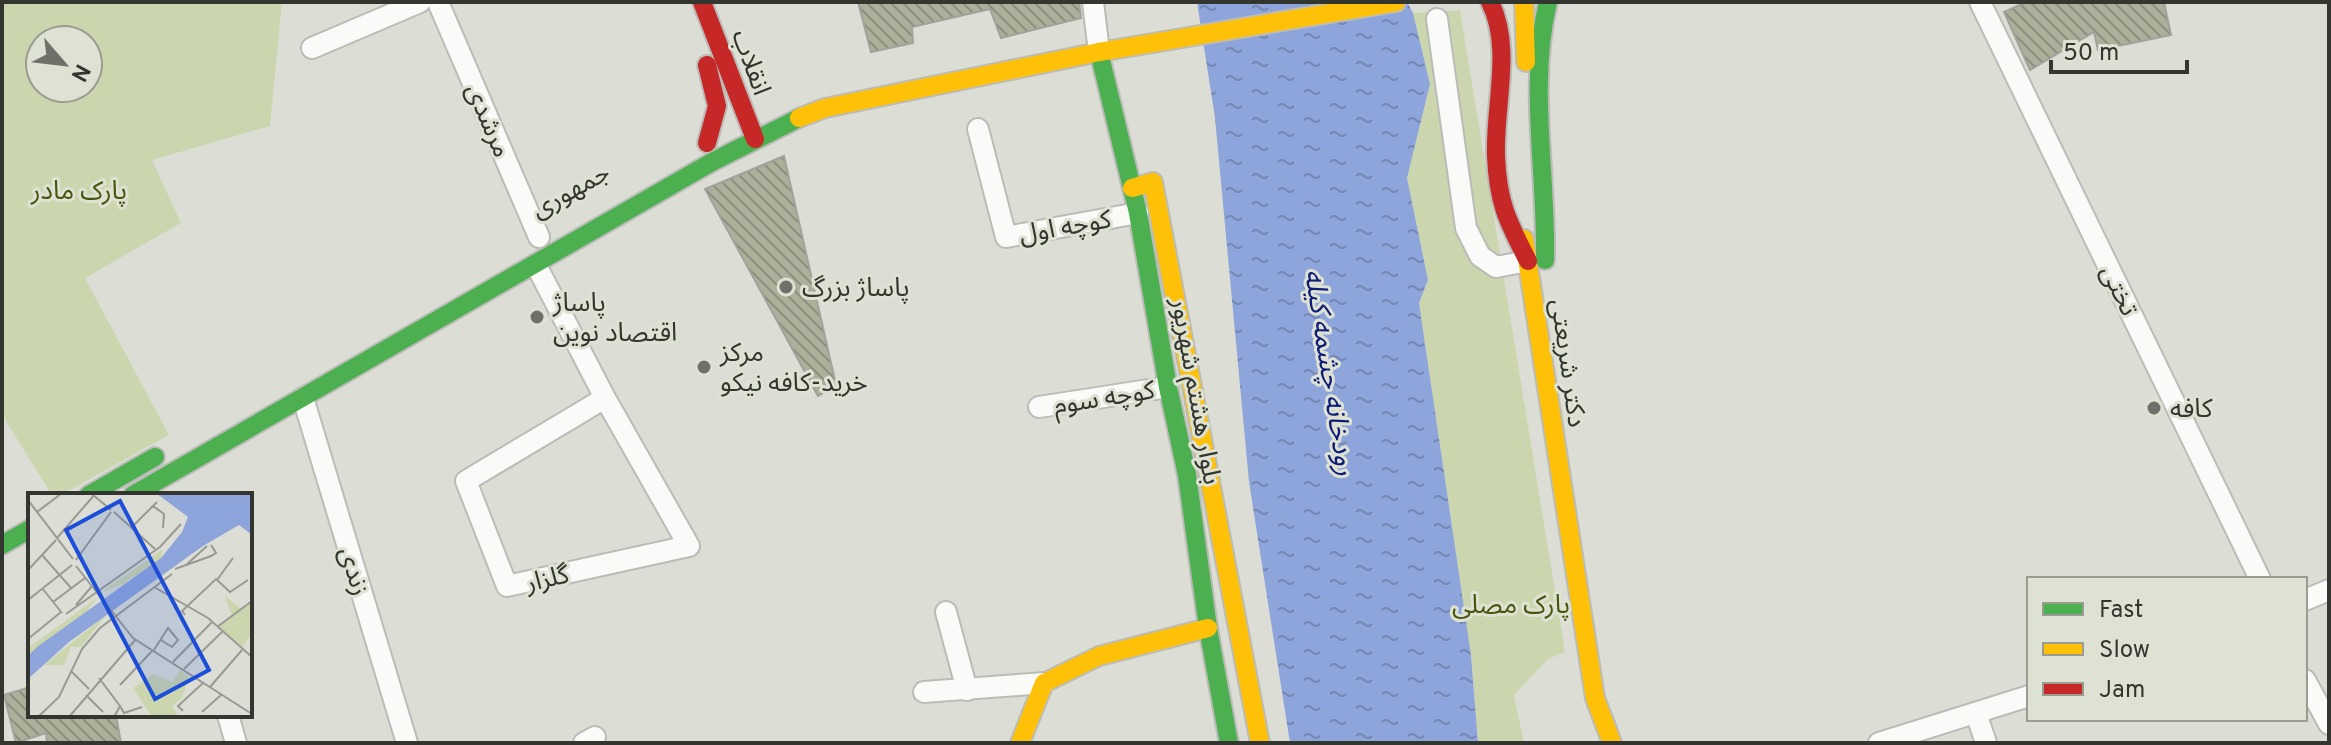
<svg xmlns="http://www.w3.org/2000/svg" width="2331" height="745" font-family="Overpass,'Noto Sans Arabic',sans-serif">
  <defs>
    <pattern id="water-ripples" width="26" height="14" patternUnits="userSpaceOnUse" patternTransform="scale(2)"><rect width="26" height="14" fill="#8ea5dc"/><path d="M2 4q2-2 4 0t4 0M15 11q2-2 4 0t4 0" fill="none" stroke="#7587b3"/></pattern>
    <pattern id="building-back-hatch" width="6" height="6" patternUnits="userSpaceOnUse" patternTransform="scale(2)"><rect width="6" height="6" fill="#acb09a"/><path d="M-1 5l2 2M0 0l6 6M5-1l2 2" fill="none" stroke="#8d907e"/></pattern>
  </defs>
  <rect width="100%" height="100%" fill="#dcded6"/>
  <g fill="#ccd6ae" fill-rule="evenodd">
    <path d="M2,2H282L270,126L152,160L181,223L85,278L169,435L61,495H52L6,421L2,411ZM40,40H88V88H40Z"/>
    <polygon points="1460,10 1565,652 1548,659 1514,695 1524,743 1478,743 1471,655 1419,303 1428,280 1407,178 1430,84 1413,13"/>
  </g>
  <polygon fill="url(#water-ripples)" points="1197,2 1407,2 1413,13 1430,84 1407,178 1428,280 1419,303 1471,655 1478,743 1290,743 1249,482 1215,118"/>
  <g fill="url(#building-back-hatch)" stroke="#a1a29c" stroke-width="2">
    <polygon points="858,2 1079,2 1081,18 1001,38 990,9 912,27 913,43 871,52"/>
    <polygon points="2026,2 2164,2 2171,35 2098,50 2094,32 2030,70 2004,12"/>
    <polygon points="784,156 836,385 818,396 705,189"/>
    <polygon points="30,687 30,715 116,715 121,743 47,743 46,733 16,743 4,695"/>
  </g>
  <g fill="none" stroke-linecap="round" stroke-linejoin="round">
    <g stroke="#bbbcb7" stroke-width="24">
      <g id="street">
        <polyline points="438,2 539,237"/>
        <polyline points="1093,2 1099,52"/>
        <polyline points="1980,2 2260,579"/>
        <polyline points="1437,19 1466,228 1480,256 1496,267 1528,261"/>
        <polyline points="312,48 420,2"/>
        <polyline points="978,129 1006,237 1138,213"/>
        <polyline points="536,265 605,398 689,546 507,586 466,481 605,398"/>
        <polyline points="303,398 407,743"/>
        <polyline points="1039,407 1168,387"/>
        <polyline points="2305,600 2329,590"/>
        <polyline points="946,612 967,690"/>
        <polyline points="2305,680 2329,724"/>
        <polyline points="924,692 1044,683"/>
        <polyline points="1976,713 1986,743"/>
        <polyline points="228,715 236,743"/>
        <polyline points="584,743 595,737"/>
        <polyline points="1879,743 2029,696"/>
      </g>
    </g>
    <g stroke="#bbbcb7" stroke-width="22">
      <g id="fast">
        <polyline points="1099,52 1138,213 1168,387 1187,475 1208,628 1229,743"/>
        <path d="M1545,260C1547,176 1528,85 1548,2"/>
        <polyline points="89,495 155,457"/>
        <polyline points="133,495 712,162 799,118"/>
        <polyline points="2,545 30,529"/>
      </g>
    </g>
    <g stroke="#bbbcb7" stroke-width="22">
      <g id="slow">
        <polyline points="1524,2 1526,62"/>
        <polyline points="799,118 825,108 1099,52 1396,2"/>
        <polyline points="1132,188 1153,182 1260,743"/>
        <polyline points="1524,239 1595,698 1612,743"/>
        <polyline points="1020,743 1044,683 1099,656 1208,628"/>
      </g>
    </g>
    <g stroke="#bbbcb7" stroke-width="22">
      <g id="jam">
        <polyline points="702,2 755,139"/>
        <path d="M1490,2C1513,48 1494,106 1496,156C1498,203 1507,220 1528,261"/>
        <polyline points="707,65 717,106 707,143"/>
      </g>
    </g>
    <use href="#street" stroke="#fafaf9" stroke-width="20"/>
    <use href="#fast" stroke="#4caf50" stroke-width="18"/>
    <use href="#slow" stroke="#ffc107" stroke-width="18"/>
    <use href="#jam" stroke="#c62828" stroke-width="18"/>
  </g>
  <g fill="#6e7069" stroke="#dde2d3" stroke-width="3">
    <circle cx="786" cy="287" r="8"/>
    <circle cx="537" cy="317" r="8"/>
    <circle cx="704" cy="367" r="8"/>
    <circle cx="2154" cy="408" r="8"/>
  </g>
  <g text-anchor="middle" stroke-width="6" stroke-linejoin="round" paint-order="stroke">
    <g font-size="26" fill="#33352f" stroke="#dde2d3">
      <text transform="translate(752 62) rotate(70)" y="9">انقلاب</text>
      <text transform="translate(489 120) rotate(67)" y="9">مرشدی</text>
      <text transform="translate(570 190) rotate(-29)" y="9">جمهوری</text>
      <text transform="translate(1065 226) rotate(-10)" y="9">کوچه اول</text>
      <text transform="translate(2120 290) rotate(64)" y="9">تختی</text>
      <text transform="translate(1569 363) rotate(82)" y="9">دکتر شریعتی</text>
      <text transform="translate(1197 391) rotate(80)" y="9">بلوار هشتم شهریور</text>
      <text transform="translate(1104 397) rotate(-9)" y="9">کوچه سوم</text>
      <text transform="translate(355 571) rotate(73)" y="9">زندی</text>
      <text transform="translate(547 578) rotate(-13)" y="9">گلزار</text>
    </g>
    <g font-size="26" fill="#48550c" stroke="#dde2d3">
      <text x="79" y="199">پارک مادر</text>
      <text x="1511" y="613">پارک مصلی</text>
    </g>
    <g font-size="26" fill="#33352f" stroke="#dde2d3" text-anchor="start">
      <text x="802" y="296">پاساژ بزرگ</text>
      <text x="553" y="311">پاساژ<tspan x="553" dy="30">اقتصاد نوین</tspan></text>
      <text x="720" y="361">مرکز<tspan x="720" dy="30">خرید-کافه نیکو</tspan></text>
      <text x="2170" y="417">کافه</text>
    </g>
    <g font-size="28" font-style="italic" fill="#0d1b79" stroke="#dde2d3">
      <text transform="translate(1331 372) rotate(81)" y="10">رودخانه چشمه کیله</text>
    </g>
  </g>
  <g transform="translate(28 493)">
    <rect width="224" height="224" fill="#dcded6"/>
    <path d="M196,102L213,116L224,108V140L214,154L190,134L204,122Z" fill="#ccd6ae"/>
    <path d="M135,56L133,65L95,91L72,100ZM70,104L53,125L0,163V155ZM78,122L53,154H43L36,172H16ZM152,177L161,183L154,205L144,213L151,224H124L105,195L126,181L144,189Z" fill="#ccd6ae"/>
    <path d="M128,0H224V42L211,32L175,53L41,149L0,186V163L9,154L133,65L154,39L160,24Z" fill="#8ea5dc"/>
    <path fill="none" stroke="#989a93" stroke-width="2" d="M64,1L83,17M0,7L45,66M125,13L136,21L135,35M9,19L34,0M86,19L127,56M103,35L129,9M29,45L68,0M14,62L43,95M48,67L83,19M158,72L179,53M48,73L105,145L224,221M147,76L183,63L188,60L183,52M0,77L28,47M189,87L205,65M126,94L180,125L224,164M14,95L34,120M0,107L44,72M25,109L57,85M48,112L64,93M38,121L132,54L153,31M157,122L154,118L188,86L202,99L220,87M189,134L224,108M0,146L33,119M126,157L140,135L150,147L144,154L133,147M145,169L184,129M156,176L194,139M44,179L61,196M71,185L92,213L86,224M92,192L124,158M182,194L214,157M58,202L75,219M92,213L96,220L114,214M155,218L150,213L175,190M174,219L193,202M10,224L31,204L54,156L72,135L144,81M41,224L108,146"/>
    <path fill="#1d4ed8" fill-opacity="0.15" stroke="#1d4ed8" stroke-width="4" d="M92,8L181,177L127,206L38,37Z"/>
    <rect width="224" height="224" fill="none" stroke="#33352f" stroke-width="4"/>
  </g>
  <rect width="2331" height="745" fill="none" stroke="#33352f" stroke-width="8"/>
  <rect x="2027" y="577" width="280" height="144" fill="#dde2d3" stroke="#999d91" stroke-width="2"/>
  <rect x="2043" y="603" width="40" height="12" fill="#4caf50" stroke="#999d91" stroke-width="2"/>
  <text x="2099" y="617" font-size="24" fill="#33352f">Fast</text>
  <rect x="2043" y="643" width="40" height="12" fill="#ffc107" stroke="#999d91" stroke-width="2"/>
  <text x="2099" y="657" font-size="24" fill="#33352f">Slow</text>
  <rect x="2043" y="683" width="40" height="12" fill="#c62828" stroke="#999d91" stroke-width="2"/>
  <text x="2099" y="697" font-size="24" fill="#33352f">Jam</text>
  <g transform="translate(64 64) rotate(118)"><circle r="38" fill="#dde2d3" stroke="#999d91" stroke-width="2"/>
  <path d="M0-6L14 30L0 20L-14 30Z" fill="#6e7069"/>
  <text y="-12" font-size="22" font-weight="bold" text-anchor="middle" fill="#33352f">N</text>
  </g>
  <path d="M2051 60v12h136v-12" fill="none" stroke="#33352f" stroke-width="4"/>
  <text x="2063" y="60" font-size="24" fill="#33352f" stroke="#dde2d3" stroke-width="6" paint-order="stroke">50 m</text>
</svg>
